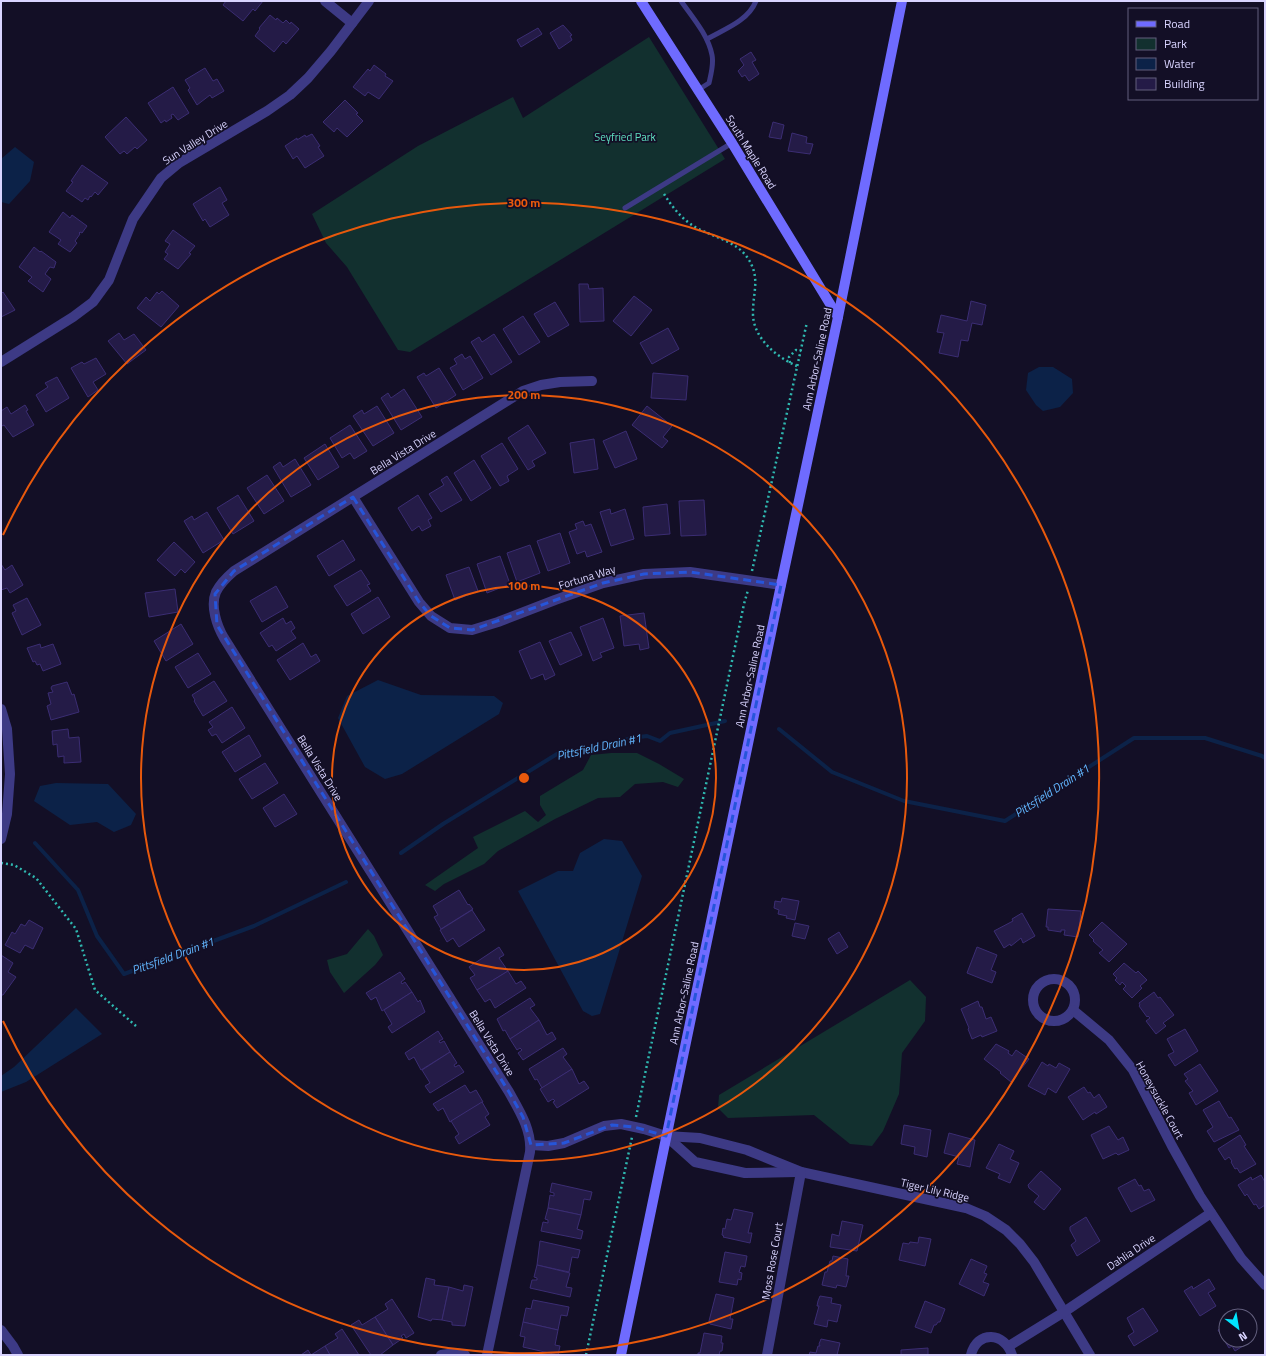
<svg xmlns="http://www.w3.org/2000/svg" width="1266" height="1356" font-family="'Titillium Web',sans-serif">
  <rect width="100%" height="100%" fill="#130f26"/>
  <g fill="#12302f">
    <polygon points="649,37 725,159 410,352 398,350 347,267 326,243 312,214 418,146 513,97 523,118"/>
    <polygon points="611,753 637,753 659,764 684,779 678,787 663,782 635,784 620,797 598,798 555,819 498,851 484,864 444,884 435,891 425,885 478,848 473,837 525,811 538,822 546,815 540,805 540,796 583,770 591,755"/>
    <polygon points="368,929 374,936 383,955 375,965 344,993 330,972 327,960 347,954"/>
    <polygon points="910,980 926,997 925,1021 902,1053 899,1094 883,1131 872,1146 850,1144 814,1115 728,1118 718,1108 719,1095"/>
  </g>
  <g fill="#0c2248">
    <polygon points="15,147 34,162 30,181 9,204 1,202 1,159"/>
    <polygon points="1039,367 1053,367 1072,379 1073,393 1060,407 1043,411 1036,405 1026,390 1028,373"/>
    <polygon points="378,680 421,695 494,696 503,703 499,714 402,774 385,779 365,767 338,718 347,696"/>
    <polygon points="56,783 108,784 136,814 131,825 114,832 97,822 70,825 34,801 40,786"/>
    <polygon points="604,839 622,841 642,876 600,1014 592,1016 583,1011 518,891 558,871 573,871 580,853"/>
    <polygon points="76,1008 102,1034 26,1082 1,1092 1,1076 14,1067"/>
  </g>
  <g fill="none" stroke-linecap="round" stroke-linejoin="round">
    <g stroke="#0c2248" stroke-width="4">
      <polyline points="779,729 832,772 904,801 1005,821 1134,738 1205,738 1262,756 1265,758"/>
      <polyline points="35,843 78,890 97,936 124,974 254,926 346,882"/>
      <polyline points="401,853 443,824 557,754 583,752 632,738 647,736 660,741 670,733 725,721"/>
    </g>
  </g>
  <g fill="#241b47" stroke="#3b2d73">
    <polygon points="226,1 263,1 255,11 253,9 243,21 223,5"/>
    <polygon points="270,15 276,20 277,18 283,23 286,20 290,24 291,22 299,29 286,44 283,41 274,52 255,36 260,29 259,28"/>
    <polygon points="563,25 572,35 570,36 572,40 559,49 550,33"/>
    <polygon points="538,28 542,34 521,47 517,40"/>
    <polygon points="751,52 756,60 752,62 759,74 749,81 745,75 742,77 738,71 744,65 740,59"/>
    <polygon points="374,65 386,74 385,76 393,81 379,99 368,92 365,96 353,87 368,69 370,71"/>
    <polygon points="205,68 213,81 217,79 224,91 212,98 210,95 197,105 188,90 190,88 185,80"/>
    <polygon points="173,87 189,113 178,120 173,114 171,115 172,118 166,122 165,120 161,123 148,103"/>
    <polygon points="345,100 358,113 356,114 363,121 347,137 337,128 334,132 323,122"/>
    <polygon points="126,117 147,140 137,149 135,147 127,154 124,151 120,154 105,137"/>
    <polygon points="773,122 784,125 781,139 769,137"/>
    <polygon points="792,133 807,137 806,143 813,144 810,154 788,151"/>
    <polygon points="312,134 320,146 318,147 324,156 305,168 297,156 293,159 285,146 297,138 297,140 305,135 306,137"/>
    <polygon points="82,165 108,183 98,195 95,192 91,197 90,196 88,200 85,198 82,202 66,191 73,182 71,181"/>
    <polygon points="220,187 227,200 222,203 229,215 210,227 205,219 203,221 193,204"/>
    <polygon points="63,212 70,218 72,215 87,226 82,233 80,232 79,233 80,234 75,241 77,243 70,252 58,244 61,240 49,232"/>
    <polygon points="173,230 195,246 189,253 191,254 178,269 164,259 168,254 165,252 170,244 165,241"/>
    <polygon points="34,247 40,252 41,251 56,262 54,268 50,267 45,274 51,279 43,292 28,281 32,277 19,267"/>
    <polygon points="579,284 588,284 589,289 603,288 604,321 580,322"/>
    <polygon points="162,291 179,306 161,327 137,308 146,297 150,301 157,292 159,294"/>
    <polygon points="3,292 15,310 1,317 1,294"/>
    <polygon points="634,296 652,310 631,336 613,321"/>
    <polygon points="971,301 986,305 982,325 972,323 968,341 961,340 958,357 939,353 944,333 937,332 941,315 967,321"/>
    <polygon points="555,302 569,325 548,337 534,314"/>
    <polygon points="523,316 540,342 519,355 503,329"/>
    <polygon points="668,328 679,349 652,364 640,343"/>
    <polygon points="119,333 124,340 134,334 146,350 127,364 108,341"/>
    <polygon points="494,334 512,362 491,375 471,342 479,337 482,342"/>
    <polygon points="462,354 465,359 470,356 483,378 463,390 450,368 457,364 454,359"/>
    <polygon points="96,358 106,374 93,382 98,390 88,397 71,368 82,362 84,364"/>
    <polygon points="439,368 456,395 436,408 417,377 424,373 426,376"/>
    <polygon points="653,373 688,376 686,400 651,398"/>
    <polygon points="57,377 69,398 46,412 36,395 48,387 45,383"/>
    <polygon points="404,389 422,417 401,430 381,398 388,393 391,398"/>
    <polygon points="25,405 28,410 26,411 34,425 13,437 4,425 2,426 1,424 1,411 7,407 11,414"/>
    <polygon points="377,406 394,433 373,446 353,416 362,410 364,414"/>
    <polygon points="647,406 672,426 663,437 668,441 662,448 632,425"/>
    <polygon points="350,425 367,451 354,459 350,453 342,458 330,438"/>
    <polygon points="528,425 546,453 532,461 535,466 528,470 508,438"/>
    <polygon points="626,431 637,459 615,468 603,441"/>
    <polygon points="594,439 598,469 574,473 570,443"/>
    <polygon points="502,443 518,469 507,476 509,481 500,486 481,456"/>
    <polygon points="325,444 339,467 318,480 304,458"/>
    <polygon points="295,459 311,485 291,497 273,467 280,462 283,467"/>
    <polygon points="474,460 491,488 471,501 454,473"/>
    <polygon points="267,475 284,501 264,514 247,488"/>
    <polygon points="447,476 462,500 441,512 429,494 444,485 441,480"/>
    <polygon points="238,495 254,521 233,534 217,508"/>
    <polygon points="418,495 432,518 428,520 431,526 422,531 419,526 412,531 398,508"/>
    <polygon points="704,500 706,535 681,536 679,501"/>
    <polygon points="667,504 670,534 645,536 643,507"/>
    <polygon points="610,509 611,514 625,509 634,539 611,546 600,512"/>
    <polygon points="207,512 224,540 203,553 184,521 192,516 194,520"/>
    <polygon points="583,521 585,526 591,524 602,552 587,557 585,551 577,554 569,532 577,529 575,524"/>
    <polygon points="560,533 570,563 548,571 537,541"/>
    <polygon points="343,540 355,560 329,576 317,556"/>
    <polygon points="174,542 195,562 185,573 181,569 175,576 157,560"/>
    <polygon points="530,545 540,573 517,582 507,553"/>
    <polygon points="500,556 510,584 487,593 477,564"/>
    <polygon points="1,564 5,570 12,565 23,585 10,593 7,588 1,590"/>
    <polygon points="469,567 478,591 455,600 446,575"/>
    <polygon points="361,570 370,584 367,585 371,591 347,606 334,586"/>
    <polygon points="276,586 288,607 262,622 250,601"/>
    <polygon points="175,589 178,612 149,617 145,593"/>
    <polygon points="378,597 390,617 363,634 351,614"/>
    <polygon points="27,598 41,625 22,635 12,613 16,611 13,605"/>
    <polygon points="644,613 649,648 640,650 639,644 624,646 620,616"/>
    <polygon points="283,618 286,624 291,621 295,628 291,631 296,638 276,651 272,645 269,647 260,633"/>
    <polygon points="603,618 614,648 600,653 602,657 593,661 580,627"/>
    <polygon points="181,624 193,644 166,661 154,641"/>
    <polygon points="571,632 582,655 560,665 549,641"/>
    <polygon points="540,642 555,675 545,680 543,674 531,679 519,651"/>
    <polygon points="303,643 311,657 316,654 320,661 290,680 277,660"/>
    <polygon points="40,644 41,648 53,644 61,664 43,671 40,664 37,665 35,661 33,662 27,648"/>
    <polygon points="198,653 211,674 188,688 175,667"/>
    <polygon points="214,681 227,701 203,716 194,701 195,700 192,695"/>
    <polygon points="67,682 72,695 74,694 79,712 51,720 47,706 51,704 48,693 53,692 51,688 52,686"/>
    <polygon points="232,707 245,728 222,743 216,734 212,736 208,730 213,727 209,722"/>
    <polygon points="68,729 69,738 79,737 81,762 64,763 64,756 58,757 57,744 53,745 52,731"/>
    <polygon points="249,735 261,756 235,772 222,752"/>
    <polygon points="265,763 278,783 252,799 239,779"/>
    <polygon points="284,794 297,814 275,827 263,808"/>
    <polygon points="459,890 468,905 469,904 473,909 441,929 434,917 438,915 433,906"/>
    <polygon points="782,898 799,901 795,920 786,918 787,916 778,914 779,910 774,908 775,901 781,902"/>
    <polygon points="1048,909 1081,911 1078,937 1064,935 1065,930 1061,930 1061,932 1048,930 1048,927 1046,927"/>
    <polygon points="472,910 485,930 459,947 453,938 447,942 440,930"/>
    <polygon points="1022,913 1035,936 1023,943 1021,938 1011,946 1010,944 1004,948 994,931 1013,921 1012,919"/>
    <polygon points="29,920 43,928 33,949 25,945 20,953 5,945 12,932 15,934 21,924 25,926"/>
    <polygon points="1102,922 1127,944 1109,962 1099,953 1103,950 1093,941 1094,940 1089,935"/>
    <polygon points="795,923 809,926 805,939 792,936"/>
    <polygon points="839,932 848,947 837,954 828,939"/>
    <polygon points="499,947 504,955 499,958 508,971 477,990 470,978 475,975 469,967"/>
    <polygon points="977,947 997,955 991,970 996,972 992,983 967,973"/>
    <polygon points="1,955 13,963 8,972 16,977 3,995 1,995"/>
    <polygon points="1124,963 1136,973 1138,971 1147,980 1140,986 1142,988 1132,998 1123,989 1126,986 1122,982 1120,985 1115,980 1117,978 1113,974"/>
    <polygon points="508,971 516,984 521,981 526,988 495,1008 490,999 485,1002 477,990"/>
    <polygon points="400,972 405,979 401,982 402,984 405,982 412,992 382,1011 376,997 371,1000 366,993"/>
    <polygon points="412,992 418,1002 420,1000 425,1012 392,1033 388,1027 392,1024 384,1010"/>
    <polygon points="1154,992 1158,998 1160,997 1174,1015 1163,1023 1166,1026 1156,1034 1146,1021 1150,1018 1148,1016 1147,1017 1139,1006 1140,1005 1139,1003"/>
    <polygon points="530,998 535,1005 530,1008 539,1020 510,1039 505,1030 503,1031 497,1019"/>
    <polygon points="978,1001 980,1007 982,1007 986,1019 991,1017 997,1031 982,1037 981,1035 972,1039 968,1029 969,1028 961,1009"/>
    <polygon points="539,1020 547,1035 552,1032 556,1039 523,1060 518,1053 522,1050 520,1048 517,1050 510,1039"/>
    <polygon points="1185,1029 1198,1051 1175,1066 1168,1055 1174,1052 1167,1039"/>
    <polygon points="438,1031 443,1039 439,1041 440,1043 444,1041 450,1052 421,1070 414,1057 409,1060 405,1053"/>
    <polygon points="996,1044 1009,1051 1008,1053 1012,1056 1016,1050 1029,1059 1011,1082 1000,1073 1001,1072 984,1059"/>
    <polygon points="563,1048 567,1054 563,1057 572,1069 542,1088 537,1079 535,1080 529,1069"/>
    <polygon points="450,1052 457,1063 454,1065 455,1067 459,1065 464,1072 430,1093 425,1086 430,1083 422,1070"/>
    <polygon points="1042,1062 1048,1066 1049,1064 1056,1068 1059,1063 1070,1069 1056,1093 1048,1088 1045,1095 1028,1086"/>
    <polygon points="1200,1064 1218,1091 1196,1105 1189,1093 1193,1091 1185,1081 1188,1079 1184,1074"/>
    <polygon points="572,1069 579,1084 584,1081 589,1088 557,1108 553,1102 555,1101 553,1099 548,1102 540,1089"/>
    <polygon points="465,1085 470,1093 476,1090 483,1102 450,1122 443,1108 438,1111 433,1104"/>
    <polygon points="1084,1087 1088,1093 1090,1092 1094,1098 1099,1094 1107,1107 1096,1114 1095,1112 1083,1120 1068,1097"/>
    <polygon points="1219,1101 1229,1118 1231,1117 1239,1130 1214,1142 1207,1131 1213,1127 1203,1110"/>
    <polygon points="482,1102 489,1114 485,1117 490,1125 459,1144 455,1137 459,1134 451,1121"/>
    <polygon points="904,1125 931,1130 927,1157 914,1154 915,1147 901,1144"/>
    <polygon points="1109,1126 1118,1140 1123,1137 1129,1150 1118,1155 1116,1153 1103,1159 1091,1135"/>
    <polygon points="949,1133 975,1140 970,1167 957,1164 959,1157 944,1153"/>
    <polygon points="1240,1135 1246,1145 1244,1146 1256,1164 1240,1173 1237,1168 1235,1169 1231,1162 1232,1161 1229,1157 1225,1160 1218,1149"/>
    <polygon points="999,1144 1014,1151 1010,1159 1019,1163 1010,1183 998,1178 1000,1174 986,1168"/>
    <polygon points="1041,1171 1061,1189 1044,1210 1034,1202 1039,1196 1029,1188 1028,1185"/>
    <polygon points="1261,1175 1265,1182 1265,1205 1259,1209 1256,1204 1254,1205 1247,1194 1245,1196 1238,1185 1251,1177 1252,1180"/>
    <polygon points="1135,1179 1139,1186 1141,1185 1144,1191 1149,1189 1155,1200 1131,1212 1118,1188"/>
    <polygon points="552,1183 592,1192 590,1200 584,1199 581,1215 548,1208 550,1195 554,1196 554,1193 550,1192"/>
    <polygon points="548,1208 581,1215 577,1229 583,1231 581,1239 541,1231 543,1222 548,1223 548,1220 545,1219"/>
    <polygon points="734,1209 753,1213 748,1233 752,1233 750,1243 723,1237 724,1236 722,1235 723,1228 725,1229 727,1219 731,1220"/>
    <polygon points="1086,1217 1100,1241 1077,1256 1071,1245 1076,1241 1070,1230 1070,1227"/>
    <polygon points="842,1221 863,1225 857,1251 830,1247 832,1234 839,1236"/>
    <polygon points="919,1237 931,1239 925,1266 899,1260 903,1243 909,1244 910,1242 918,1243"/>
    <polygon points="540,1241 580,1250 578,1258 572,1257 569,1272 537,1265"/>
    <polygon points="725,1252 747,1256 745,1267 741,1266 739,1272 742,1273 741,1280 738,1279 737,1285 719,1282"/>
    <polygon points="833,1256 848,1259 846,1276 849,1276 846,1287 837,1285 836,1288 822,1285 825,1272 827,1272 830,1261 832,1261"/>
    <polygon points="971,1259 987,1266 984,1273 987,1274 983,1282 989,1284 984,1296 959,1284"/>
    <polygon points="537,1265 570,1273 566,1287 572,1288 570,1297 530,1288 532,1280 537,1280 537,1278 534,1277"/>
    <polygon points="426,1278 435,1280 434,1285 449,1287 442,1320 432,1319 431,1321 418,1317"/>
    <polygon points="1209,1279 1215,1289 1208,1293 1216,1306 1200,1316 1184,1291 1192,1286 1193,1289"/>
    <polygon points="464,1285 473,1287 465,1326 452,1325 452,1322 442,1320 449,1287 463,1291"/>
    <polygon points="716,1294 734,1298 730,1319 733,1319 731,1329 710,1324 709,1321"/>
    <polygon points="820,1296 832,1298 831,1303 841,1305 837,1322 828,1320 827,1327 814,1324 819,1306 817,1306 818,1301"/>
    <polygon points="392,1299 414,1333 406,1338 404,1334 401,1336 403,1338 393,1345 375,1317 388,1309 385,1304"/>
    <polygon points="533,1300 569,1307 567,1316 561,1315 558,1330 523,1322 526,1308 531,1309"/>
    <polygon points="925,1301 945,1309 940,1322 938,1322 936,1325 934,1325 931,1333 915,1327"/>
    <polygon points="1143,1308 1158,1331 1134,1346 1128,1336 1134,1332 1127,1318"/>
    <polygon points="375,1317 393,1345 380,1355 371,1355 351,1325 359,1320 362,1325"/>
    <polygon points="523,1322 558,1330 555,1345 560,1346 558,1355 523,1347 525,1337 520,1336"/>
    <polygon points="1226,1325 1226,1340 1250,1340 1251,1341 1235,1351 1232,1346 1229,1348 1218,1330"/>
    <polygon points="342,1329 359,1355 330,1355 325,1346 338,1338 335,1334"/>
    <polygon points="704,1333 722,1336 721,1343 723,1343 722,1351 720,1351 719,1355 698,1355 698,1353 700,1353"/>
    <polygon points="821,1339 840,1343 837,1355 809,1355 810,1352 816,1353 818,1346 820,1346 819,1344"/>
    <polygon points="325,1346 330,1355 301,1355 308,1350 311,1355"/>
    <polygon points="928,1348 928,1355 901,1355 901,1350"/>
  </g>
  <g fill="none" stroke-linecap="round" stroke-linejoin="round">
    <g stroke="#2fb8b0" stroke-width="2.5" stroke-dasharray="2 3" stroke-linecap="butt">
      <path d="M664,194C674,210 686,224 703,231C718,238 737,243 747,257C761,277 753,291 753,312C752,337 776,357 797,366"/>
      <polyline points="790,363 789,357 796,350 801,351"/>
      <polyline points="752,571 807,322"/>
      <polyline points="1,863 14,865 36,878 76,929 95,990 136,1026"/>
      <polyline points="636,1117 744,604 748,590"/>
      <polyline points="586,1355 632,1137"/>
    </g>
    <g stroke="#3d3a85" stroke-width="5">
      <path d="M681,1C693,18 708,35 712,55C714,64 711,74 709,83L698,90"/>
      <path d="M707,39C725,29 748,21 756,1"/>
      <polyline points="625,208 732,143"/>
    </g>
    <g stroke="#3d3a85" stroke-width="10">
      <polyline points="325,1 352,23"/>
      <polyline points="1,362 73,317 93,302 109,280 133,219 161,178 179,163 267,111 290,95 308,78 331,51 369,1"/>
      <polyline points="353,497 419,602 431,616 450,628 472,630 498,622 555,600 603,583 644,574 690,572 781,585"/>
      <polyline points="1,709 7,729 10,774 7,814 1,839"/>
      <circle cx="1054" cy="1000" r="21"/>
      <polyline points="1073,1010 1109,1040 1133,1070 1172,1146 1200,1196 1241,1258 1265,1285"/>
      <polyline points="666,1136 695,1162 745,1173 797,1172"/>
      <polyline points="531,1145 548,1146 564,1143 604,1126 621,1124 644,1129 666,1136 700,1138 747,1150 801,1172 966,1208 985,1216 1006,1230 1020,1244 1034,1262 1090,1355"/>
      <polyline points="1,1330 13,1346 18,1355"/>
      <polyline points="1009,1346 1064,1312 1211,1213"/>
      <polyline points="441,1355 455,1353 465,1355"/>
      <path d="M487,1355L530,1152C532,1130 519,1110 509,1092L224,638C217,626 210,606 216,592C220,584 227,577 234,571L523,391L541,385L560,382L592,381"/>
      <polyline points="767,1355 801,1172"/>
      <path d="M971,1355C977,1330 1005,1332 1012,1355"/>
    </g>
    <g stroke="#6f6bff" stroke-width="10">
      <polyline points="641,1 732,143 838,317"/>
      <polyline points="621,1355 781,585 838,317 902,1"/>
    </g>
  </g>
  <path fill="none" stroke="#2655da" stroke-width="3" stroke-dasharray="8 5" stroke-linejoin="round" d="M353,497L419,602L431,616L450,628L472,630L603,583L644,574L690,572L781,585L666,1136L634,1127L612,1125L564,1143L531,1145L523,1117L509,1092L217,625L215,594L234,571Z"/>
  <g fill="none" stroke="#e8590c" stroke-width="2">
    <circle cx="524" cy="778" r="192"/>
    <circle cx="524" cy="778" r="383"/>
    <path d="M3 535A575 575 0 1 1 3 1021"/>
  </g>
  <g text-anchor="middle" stroke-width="3.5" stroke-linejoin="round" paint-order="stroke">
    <g font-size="11" fill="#5fe0c0" stroke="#130f26">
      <text x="625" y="141">Seyfried Park</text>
    </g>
    <g font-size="11" fill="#d9d4ff" stroke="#130f26">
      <text transform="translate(195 142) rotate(-32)" y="4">Sun Valley Drive</text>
      <text transform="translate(751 152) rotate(58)" y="4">South Maple Road</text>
      <text transform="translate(817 359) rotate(-78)" y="4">Ann Arbor-Saline Road</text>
      <text transform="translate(403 452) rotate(-32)" y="4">Bella Vista Drive</text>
      <text transform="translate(587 577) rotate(-17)" y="4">Fortuna Way</text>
      <text transform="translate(750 676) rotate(-78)" y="4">Ann Arbor-Saline Road</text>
      <text transform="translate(320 768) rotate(58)" y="4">Bella Vista Drive</text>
      <text transform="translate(684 993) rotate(-78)" y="4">Ann Arbor-Saline Road</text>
      <text transform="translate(492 1043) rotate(58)" y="4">Bella Vista Drive</text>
      <text transform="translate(1160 1100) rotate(61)" y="4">Honeysuckle Court</text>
      <text transform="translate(935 1190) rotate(13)" y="4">Tiger Lily Ridge</text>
      <text transform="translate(1131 1252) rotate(-34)" y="4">Dahlia Drive</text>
      <text transform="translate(772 1261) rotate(-80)" y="4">Moss Rose Court</text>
    </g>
    <g font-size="12" font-style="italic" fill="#62b6ff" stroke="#130f26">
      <text transform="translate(599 747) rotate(-12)" y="4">Pittsfield Drain #1</text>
      <text transform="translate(1052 791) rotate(-33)" y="4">Pittsfield Drain #1</text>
      <text transform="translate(173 956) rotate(-20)" y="4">Pittsfield Drain #1</text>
    </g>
  </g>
  <circle cx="524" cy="778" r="6" fill="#e8590c" stroke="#130f26" stroke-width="2"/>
  <g font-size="12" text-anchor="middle" font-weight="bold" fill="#e8590c" stroke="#130f26" stroke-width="3.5" stroke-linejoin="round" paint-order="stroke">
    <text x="524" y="207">300 m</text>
    <text x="524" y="399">200 m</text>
    <text x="524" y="590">100 m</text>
  </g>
  <rect width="1266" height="1356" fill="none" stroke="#d9d4ff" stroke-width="4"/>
  <rect x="1128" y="8" width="130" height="92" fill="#130f26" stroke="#625e7d"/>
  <rect x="1136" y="21" width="20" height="6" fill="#6f6bff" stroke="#625e7d"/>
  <text x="1164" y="28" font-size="12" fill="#d9d4ff">Road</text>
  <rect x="1136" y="38" width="20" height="12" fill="#12302f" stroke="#625e7d"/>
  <text x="1164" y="48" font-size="12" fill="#d9d4ff">Park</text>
  <rect x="1136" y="58" width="20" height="12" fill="#0c2248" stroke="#625e7d"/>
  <text x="1164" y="68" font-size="12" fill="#d9d4ff">Water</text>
  <rect x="1136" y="78" width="20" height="12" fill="#241b47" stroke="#625e7d"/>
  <text x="1164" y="88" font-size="12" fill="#d9d4ff">Building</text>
  <g transform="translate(1238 1328) rotate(149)"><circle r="19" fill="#130f26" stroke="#625e7d"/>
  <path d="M0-3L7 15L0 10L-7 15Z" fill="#00e5ff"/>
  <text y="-6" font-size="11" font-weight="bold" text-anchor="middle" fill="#d9d4ff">N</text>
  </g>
</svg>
